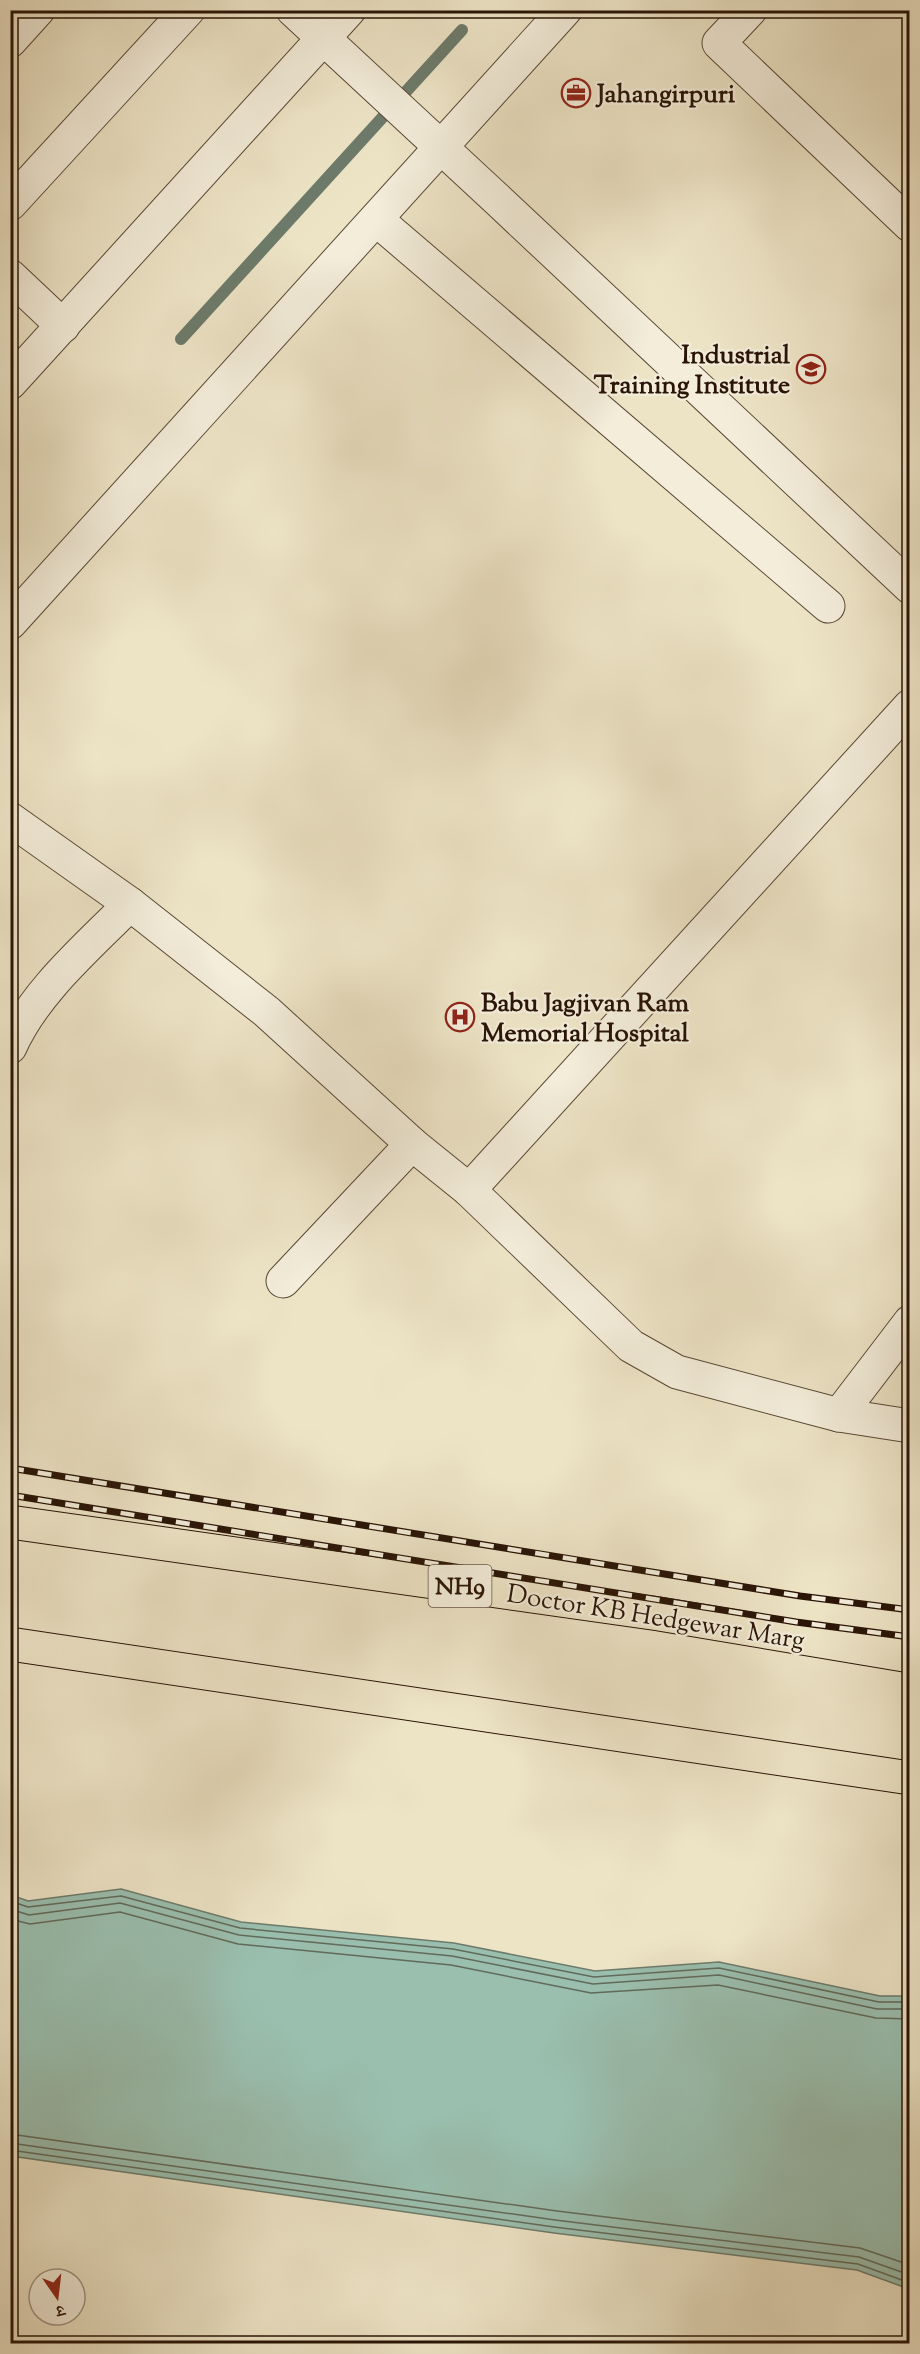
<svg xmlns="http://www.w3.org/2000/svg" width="920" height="2354" font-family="'Sorts Mill Goudy','Noto Serif Devanagari',serif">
  <rect width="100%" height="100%" fill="#ede4c6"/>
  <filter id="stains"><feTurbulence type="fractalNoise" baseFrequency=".00333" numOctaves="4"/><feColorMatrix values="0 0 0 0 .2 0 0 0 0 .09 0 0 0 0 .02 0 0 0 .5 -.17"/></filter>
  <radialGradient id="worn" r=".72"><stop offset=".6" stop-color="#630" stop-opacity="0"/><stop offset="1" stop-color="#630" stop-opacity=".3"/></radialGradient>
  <polygon fill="#9abfaf" stroke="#6d7b6b" stroke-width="1.5" points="121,1889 241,1922 454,1943 595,1971 719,1962 880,1996 909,1996 909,2289 857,2270 554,2233 11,2156 11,1895 28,1901"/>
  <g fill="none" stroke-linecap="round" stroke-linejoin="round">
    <g stroke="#626a5a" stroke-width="1.5">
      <polyline points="10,1901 28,1907 121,1896 240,1928 453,1949 594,1977 719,1968 879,2002 910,2002"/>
      <polyline points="10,1909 29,1915 120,1903 239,1935 452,1956 593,1984 719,1975 877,2009 910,2009"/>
      <polyline points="10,1919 30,1924 120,1912 238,1944 451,1965 591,1993 718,1985 876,2018 910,2019"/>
      <polyline points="10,2134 557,2211 860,2248 910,2265"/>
      <polyline points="10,2143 555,2220 859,2257 910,2275"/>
      <polyline points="10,2150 554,2227 858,2264 910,2283"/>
    </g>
    <polyline stroke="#6d7b6b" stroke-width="12" points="181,339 462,30"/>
    <g stroke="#5a4836" stroke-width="35">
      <g id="minor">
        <polyline points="293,10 500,202 910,587"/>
        <polyline points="750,10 719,43 910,225"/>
        <polyline points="10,41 38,10"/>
        <polyline points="10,204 188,10"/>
        <polyline points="377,220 828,606"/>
        <polyline points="10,276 63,326"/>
        <polyline points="10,383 349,10"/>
        <polyline points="10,623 565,10"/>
        <polyline points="10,819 130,904 267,1012 412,1144 469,1190 631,1346 677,1372 839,1415 910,1426"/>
        <path d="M10,1047C35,991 88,947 130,904"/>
        <polyline points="469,1190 910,706"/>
        <polyline points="283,1281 412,1144"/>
        <polyline points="839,1415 910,1322"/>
      </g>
    </g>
    <g stroke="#291406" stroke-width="35">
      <g id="highway">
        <polyline points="10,1522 659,1614 910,1656"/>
        <polyline points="10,1644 910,1778"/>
      </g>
    </g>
    <use href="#minor" stroke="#f3edda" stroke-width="33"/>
    <use href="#highway" stroke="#ede4c6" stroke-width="33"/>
    <g stroke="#291406" stroke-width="7">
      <g id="rail">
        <polyline points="10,1468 800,1596 910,1610"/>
        <polyline points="10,1495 796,1622 910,1637"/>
      </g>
    </g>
    <use href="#rail" stroke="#f3edda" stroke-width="4.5" stroke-dasharray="14" stroke-linecap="butt"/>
  </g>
  <defs>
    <g id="office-ring" transform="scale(1.5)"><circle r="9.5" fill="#f3edda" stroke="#8f2418" stroke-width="1.5"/><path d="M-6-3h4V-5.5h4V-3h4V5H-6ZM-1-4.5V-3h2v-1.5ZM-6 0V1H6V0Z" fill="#8f2418"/></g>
    <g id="university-ring" transform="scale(1.5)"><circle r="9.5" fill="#f3edda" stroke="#8f2418" stroke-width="1.5"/><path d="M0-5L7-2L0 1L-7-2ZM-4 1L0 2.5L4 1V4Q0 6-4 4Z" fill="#8f2418"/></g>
    <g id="hospital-ring" transform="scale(1.5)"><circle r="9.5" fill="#f3edda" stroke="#8f2418" stroke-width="1.5"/><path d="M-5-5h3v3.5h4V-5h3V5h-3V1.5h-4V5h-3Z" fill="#8f2418"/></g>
  </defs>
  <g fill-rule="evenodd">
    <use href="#office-ring" x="576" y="93"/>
    <use href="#university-ring" x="811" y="369"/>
    <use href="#hospital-ring" x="460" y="1017"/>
  </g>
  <g text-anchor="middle" stroke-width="4.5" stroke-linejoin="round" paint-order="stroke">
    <rect fill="#f3edda" stroke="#665546" stroke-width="1.5" x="428.5" y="1565" width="63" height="42" rx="4.5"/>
    <g font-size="24" font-weight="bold" fill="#291406">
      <text x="460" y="1594">NH9</text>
    </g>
    <g font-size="26" font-weight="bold" fill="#291406" stroke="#f3edda" text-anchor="start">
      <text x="597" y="102">Jahangirpuri</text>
      <text x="790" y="363" text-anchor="end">Industrial<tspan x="790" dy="30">Training Institute</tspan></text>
      <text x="481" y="1011">Babu Jagjivan Ram<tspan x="481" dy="30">Memorial Hospital</tspan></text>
    </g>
    <g font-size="26" fill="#291406" stroke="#f3edda">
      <text transform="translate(656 1616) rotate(9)" y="9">Doctor KB Hedgewar Marg</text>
    </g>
  </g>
  <rect width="920" height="2354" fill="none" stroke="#ede4c6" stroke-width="36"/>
  <rect x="12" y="12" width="896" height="2330" fill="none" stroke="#291406" stroke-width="3"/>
  <rect x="18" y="18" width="884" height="2318" fill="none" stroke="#291406" stroke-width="1.5"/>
  <g transform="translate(57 2297) rotate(166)"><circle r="28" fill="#f3edda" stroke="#a29685" stroke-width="1.5"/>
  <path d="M0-4.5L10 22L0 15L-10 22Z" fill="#8f2418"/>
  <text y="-9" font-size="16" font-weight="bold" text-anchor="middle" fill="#291406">उ</text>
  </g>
  <rect width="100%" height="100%" filter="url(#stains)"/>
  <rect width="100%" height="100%" fill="url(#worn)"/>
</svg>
